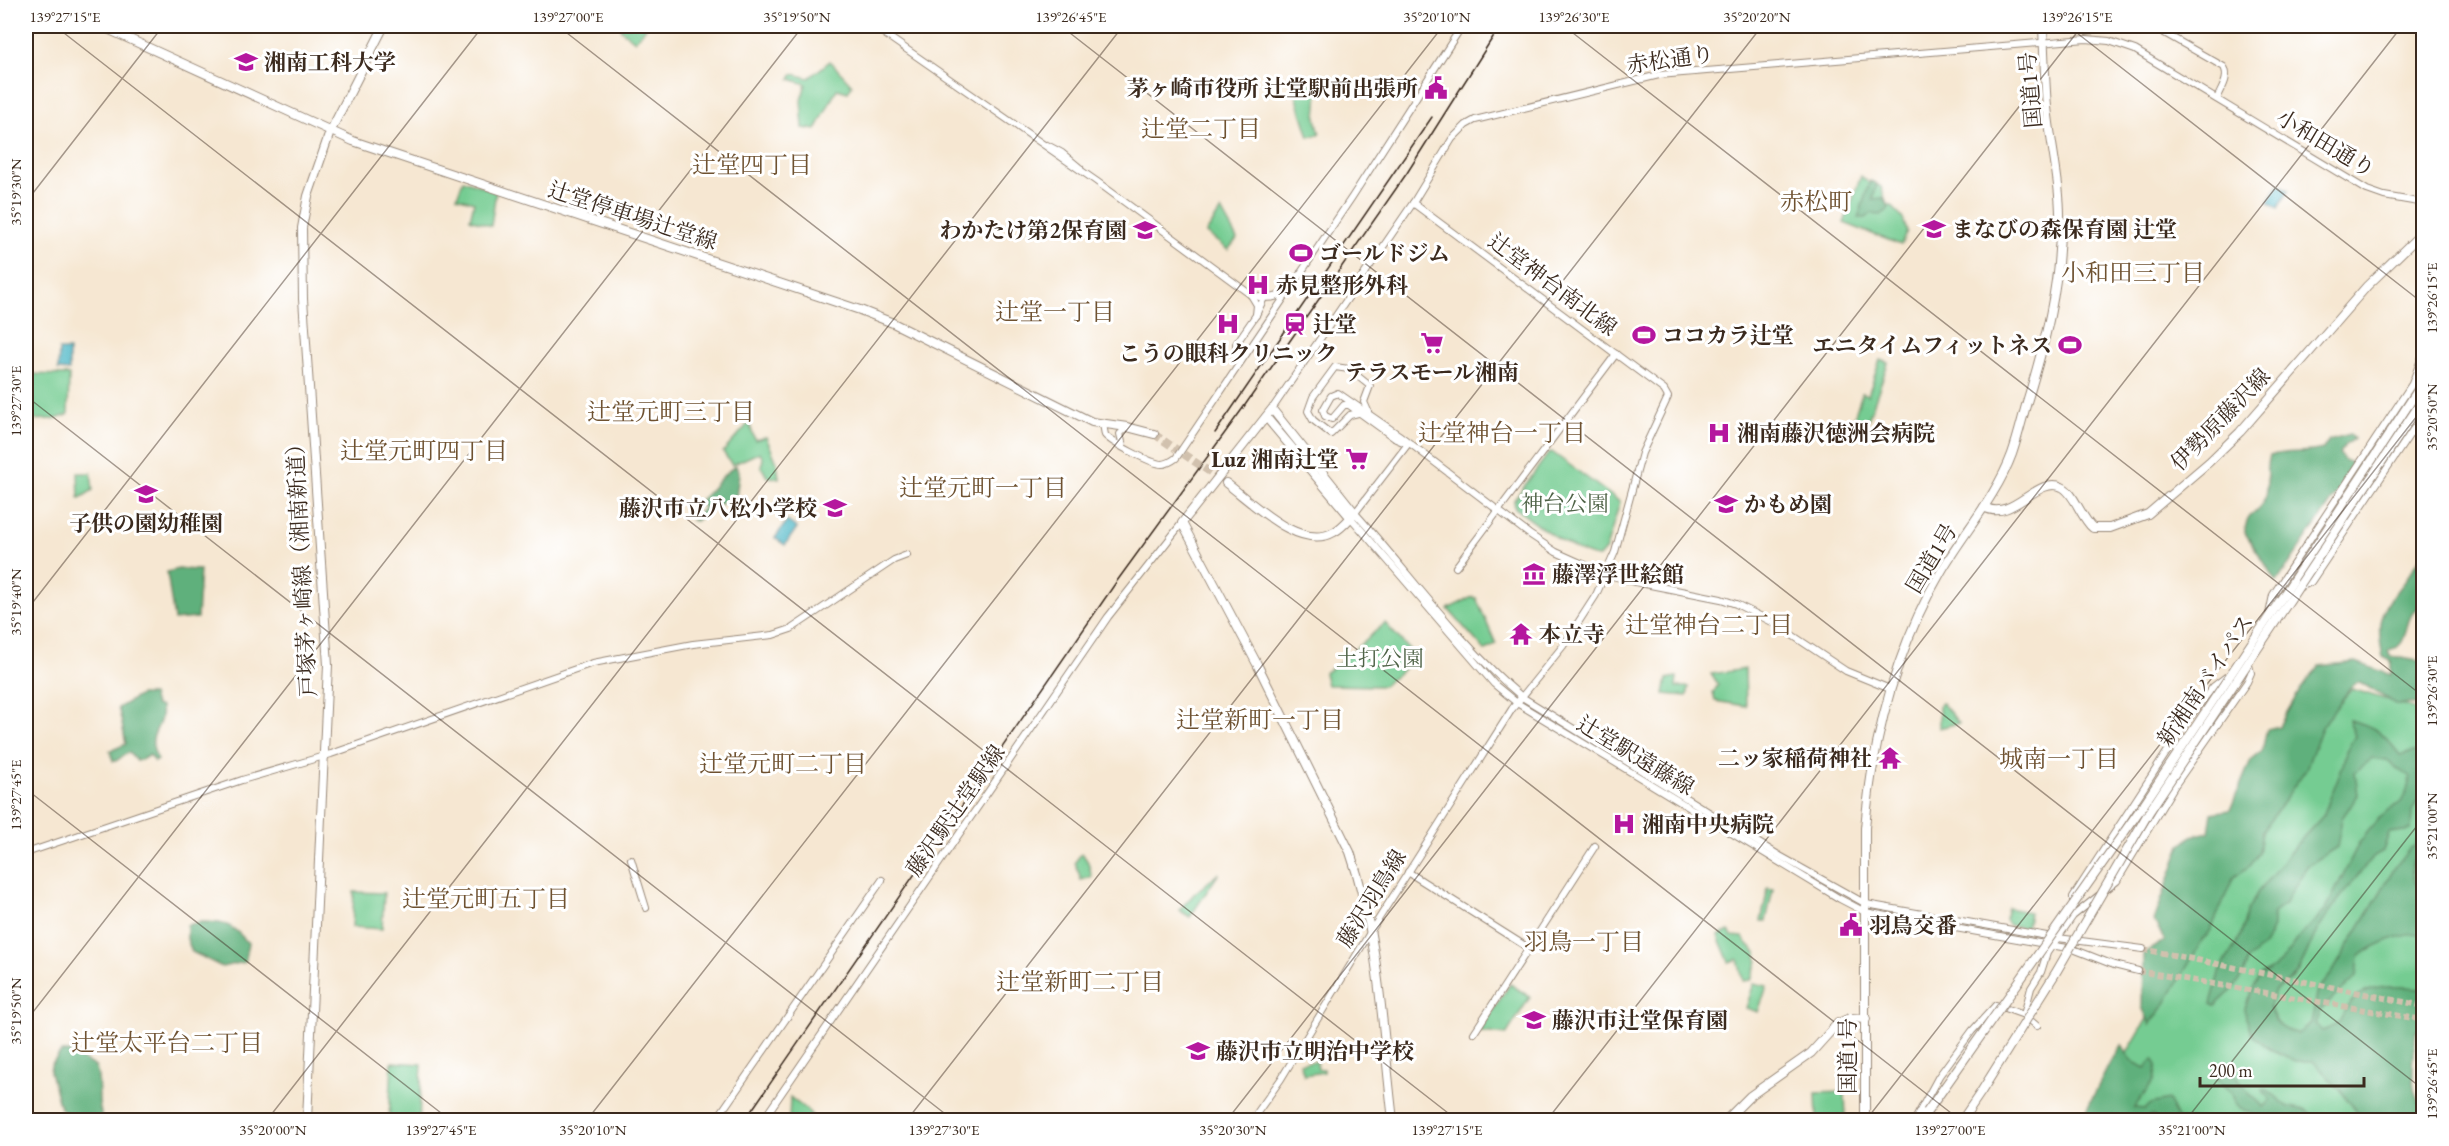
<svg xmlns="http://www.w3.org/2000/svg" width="2449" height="1146" font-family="'EB Garamond','Noto Serif JP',serif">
  <rect width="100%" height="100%" fill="#fff"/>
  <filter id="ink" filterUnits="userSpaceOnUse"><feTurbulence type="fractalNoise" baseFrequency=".0167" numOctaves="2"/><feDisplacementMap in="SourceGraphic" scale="12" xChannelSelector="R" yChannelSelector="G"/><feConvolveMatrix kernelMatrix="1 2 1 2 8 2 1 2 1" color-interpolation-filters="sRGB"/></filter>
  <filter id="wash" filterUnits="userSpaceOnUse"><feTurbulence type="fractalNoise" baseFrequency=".008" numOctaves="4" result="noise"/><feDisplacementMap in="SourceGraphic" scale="24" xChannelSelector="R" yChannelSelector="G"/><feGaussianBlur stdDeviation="1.35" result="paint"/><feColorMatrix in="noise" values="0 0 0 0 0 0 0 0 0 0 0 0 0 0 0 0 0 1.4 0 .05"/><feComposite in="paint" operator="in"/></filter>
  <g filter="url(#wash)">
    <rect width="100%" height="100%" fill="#f6e7d2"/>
    <g fill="#74cc92" stroke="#587b58" stroke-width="1.5">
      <polygon points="621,26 647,26 635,41 621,30"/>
      <polygon points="830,61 852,85 848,92 837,89 816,130 803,128 801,100 806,84 790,79 793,74 809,78"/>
      <polygon points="1307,81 1318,91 1316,118 1320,134 1309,137 1295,92"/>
      <polygon points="1861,176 1869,183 1873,182 1881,187 1887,205 1892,206 1903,219 1907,231 1901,245 1844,223"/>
      <polygon points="463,180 496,191 491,226 470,219 474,202 457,197"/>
      <polygon points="1221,210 1237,239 1228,250 1206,233"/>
      <polygon points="1880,360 1888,363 1866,426 1853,421 1862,393 1868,395"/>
      <polygon points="26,374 69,375 68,415 56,419 26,420"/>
      <polygon points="749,423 755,440 766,437 777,463 779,478 767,477 761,466 763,459 760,452 732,465 723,452"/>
      <path d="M1552,452L1620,502L1606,549L1599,557C1578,557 1533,521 1515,508L1514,500L1548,454Z"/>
      <polygon points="78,473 91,473 93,490 79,499"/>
      <polygon points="1472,597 1476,598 1496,644 1485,651 1448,609"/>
      <polygon points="1385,623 1417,658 1383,686 1327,685 1324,673 1337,665"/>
      <polygon points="1745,669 1746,706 1715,701 1713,693 1718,685 1711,674"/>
      <polygon points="1677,677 1676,687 1689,687 1687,696 1664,694 1667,679"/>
      <polygon points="2352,689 2423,711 2423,994 2391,988 2411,1120 2088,1120 2262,821 2309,735"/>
      <polygon points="1941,703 1942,703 1959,723 1939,728 1939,705"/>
      <polygon points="1082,853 1088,862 1092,877 1081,880 1075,862"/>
      <polygon points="1219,873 1190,917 1179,910 1195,893"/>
      <polygon points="1768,888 1773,889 1766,921 1761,921"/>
      <polygon points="354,892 384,893 382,929 352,927"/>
      <polygon points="2008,908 2029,912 2026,928 2008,925 2005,920"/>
      <polygon points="1729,931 1732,936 1743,937 1747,943 1757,953 1758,961 1751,980 1743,981 1738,959 1729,962 1718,936"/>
      <polygon points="1754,983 1767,986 1758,1012 1746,1008"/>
      <polygon points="1510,984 1530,997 1506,1035 1481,1032 1480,1030"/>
      <polygon points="1316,1061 1318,1069 1324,1069 1324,1072 1304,1075 1300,1063"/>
      <polygon points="392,1062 422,1064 419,1120 389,1120"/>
      <polygon points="1845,1092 1846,1120 1817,1120 1816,1093"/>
      <polygon points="790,1097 809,1112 815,1120 789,1120"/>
    </g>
    <g fill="#5fb07c" stroke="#4d6d4d" stroke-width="1.5">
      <path d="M1870,181L1877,184L1873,199L1883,198L1889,208C1884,214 1880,217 1872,213L1866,218H1858Z"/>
      <path d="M2350,434L2354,439L2345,445L2339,453L2344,460L2356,465L2277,582L2245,533C2245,511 2261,513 2266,496C2269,483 2264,469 2269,456C2287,450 2305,454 2323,449L2329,440Z"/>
      <path d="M736,466L739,473L735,506L730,498L720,505L719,503L696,521L691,520L703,509L700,500C714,490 720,474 736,466Z"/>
      <path d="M2423,553V601C2419,605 2414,610 2411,616C2403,632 2408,645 2389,651L2391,656L2418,661L2423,659V704H2395L2360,682L2354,683L2322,727L2306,769L2262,832L2259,853L2251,865L2233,878L2211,930L2203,939L2165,1005L2150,1024L2142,1007L2143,954L2165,940L2154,921L2181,845L2192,836L2209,832L2212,813L2230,810L2251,760L2262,751L2267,729L2279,726L2300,690L2319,666L2356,662L2391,675V661L2383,657C2375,620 2380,612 2402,584C2410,575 2417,563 2423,553Z"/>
      <polygon points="178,569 200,570 197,618 174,620 167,572"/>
      <path d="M140,695H152L155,705L161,707C165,730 143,732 158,760L155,762L150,755L141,760H136L129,752L116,761H113L110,751L126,744C124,736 121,715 118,708Z"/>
      <path d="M2349,720C2376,726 2384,734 2400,755L2423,750V794H2421L2412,811L2411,830L2389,833L2383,851L2374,856C2357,877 2330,908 2317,931C2304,956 2303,976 2275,990L2269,1006C2275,1022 2279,1030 2297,1033L2311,1023L2318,990L2332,973L2396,866L2410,848L2415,846L2423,828V853L2414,858C2409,870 2412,883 2423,890V934C2399,934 2379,942 2359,956L2357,976L2320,1011L2315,1025L2323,1031C2346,1023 2337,1017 2351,1002C2370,982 2399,987 2423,988V1031H2416C2415,1049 2411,1071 2414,1089C2417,1100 2424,1108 2423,1120H2363L2341,1091L2313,1061H2296L2268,1048L2254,1036L2246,1018L2245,1009L2248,999L2259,976L2281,962L2301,935L2325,911L2359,843L2378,819L2401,802L2407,791L2410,778L2387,761L2372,759L2355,772L2358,795L2342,818L2337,847L2307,866L2284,905L2273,913V927L2265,944L2248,960L2244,973L2233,989L2215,1006L2211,1004L2219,973L2240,937L2248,909L2258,892L2294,847L2323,816L2343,765L2346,751L2355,736Z"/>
      <path d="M201,922C226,922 232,924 248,943L245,962L222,967L192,952L187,939V925Z"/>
      <polygon points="2122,1045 2131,1061 2146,1068 2153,1059 2157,1065 2154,1081 2134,1108 2145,1109 2151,1104 2168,1100 2178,1120 2158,1120 2151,1115 2145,1120 2081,1120 2110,1063"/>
      <path d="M61,1052H69L96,1067C102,1086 95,1105 104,1120H75L60,1108L50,1072L51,1065Z"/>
      <path d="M2227,1068C2238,1072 2241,1085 2249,1093C2254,1099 2259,1100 2263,1107L2270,1100L2263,1090L2265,1088L2289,1107L2306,1110L2318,1120H2264L2235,1105L2232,1093L2217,1080Z"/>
    </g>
    <g fill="#49b5c5" stroke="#427072" stroke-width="1.5">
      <polygon points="2279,184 2289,190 2278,208 2269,202"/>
      <polygon points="59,350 69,350 69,371 58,370"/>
      <polygon points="787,521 797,528 785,545 775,538"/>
    </g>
  </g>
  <g filter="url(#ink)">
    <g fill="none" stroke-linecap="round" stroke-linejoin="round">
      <g stroke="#d1c1ae" stroke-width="6" stroke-dasharray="6 3" stroke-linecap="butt">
        <polyline points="2143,949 2424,1006"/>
        <polyline points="2138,971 2424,1020"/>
      </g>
      <polyline stroke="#d1c1ae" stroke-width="8" stroke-dasharray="8 4" stroke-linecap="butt" points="1154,434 1226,483"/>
      <g stroke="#988878" stroke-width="8">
        <g id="minor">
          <polyline points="873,26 1096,181 1251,295 1257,305 1256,315"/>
          <path d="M2152,26L2224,67C2230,78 2221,89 2217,99"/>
          <polyline points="1047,145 1062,153 1080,168"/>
          <path d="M1251,295C1263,299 1276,299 1286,292"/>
          <polyline points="1246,354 1237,351 1236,344 1256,315 1264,298"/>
          <polyline points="1272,409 1413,203 1452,139 1466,125 1475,120 1659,75 2086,39 2109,41 2135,50 2367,190 2384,196 2424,203"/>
          <polyline points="1358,413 1350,415 1331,434 1313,420 1308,411 1313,397 1335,367 1349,369 1370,386 1364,402 1368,411"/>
          <path d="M1103,424L1105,435C1112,443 1152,464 1162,464C1167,464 1172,461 1176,458L1352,197L1462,26"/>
          <path d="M1408,444L1355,513C1410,574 1459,644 1522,697L1780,856L1866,904L2058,938L2143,949"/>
          <polyline points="1408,444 1396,439 1349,405 1344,405 1332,419 1325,416 1323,410 1331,396 1338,393 1399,435 1529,534 1556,552 1605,574 1635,582 1721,599 1736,604 1774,623 1846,671 1890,689"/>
          <polyline points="1123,446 1120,434 1127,427"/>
          <polyline points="1351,518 1494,684 1517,703 1840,899 1865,912 2073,949 2114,965 2138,971"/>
          <polyline points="1456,567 1616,354"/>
          <polyline points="2300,587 2311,582 2424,413"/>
          <polyline points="2269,614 2273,595 2412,384 2424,351"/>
          <polyline points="26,853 242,780 331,754 593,663 693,644 773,635 791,629 894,560 907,555"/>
          <polyline points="631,859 646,908"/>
          <polyline points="1408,872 1530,949"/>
          <polyline points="2073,903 2073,897 2189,718 2213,687 2226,677"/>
          <polyline points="2037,1026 2024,1015 2031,988 2041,972 2047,953 2073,916 2117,881 2175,785 2247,682 2251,673 2248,661"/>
          <polyline points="1474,1033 1595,846"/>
          <polyline points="716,1120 882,880"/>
          <polyline points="763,1120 1108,617 1182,523"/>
          <polyline points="1252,1120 1281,1079 1371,931 1512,709 1563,646 1596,595 1615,552 1642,453 1668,397 1664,390 1413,203"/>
          <polyline points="1915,1120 1939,1076 1972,1031 1996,1005 2024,1015"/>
        </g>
      </g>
      <g stroke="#988878" stroke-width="10">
        <g id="major">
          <polyline points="101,26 353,141 860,310 893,323 1092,422 1127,427 1154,434"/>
          <polyline points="1266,417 1351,518"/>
          <path d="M1226,483C1252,502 1300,552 1334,532C1342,528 1349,519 1355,513L1272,409L1182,523L1257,664L1350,852C1380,939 1382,1030 1393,1120"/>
          <path d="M1984,507C2013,523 2037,475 2062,487C2074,492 2081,518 2093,528H2110L2148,514L2209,462L2240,432L2367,286L2424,231"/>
          <polyline points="307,1120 328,665 303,299 302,228 308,196 330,132 384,26"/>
          <polyline points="1726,1120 1750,1096 1811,1053 1838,1023 1850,1018 1866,1019"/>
        </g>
      </g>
      <g stroke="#988878" stroke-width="10">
        <g id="highway">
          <polyline points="2293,581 2424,381"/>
          <path d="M1865,1120V828C1873,737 1895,650 1942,570C1965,531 1996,497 2012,454C2018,437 2022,419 2027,402C2045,343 2060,286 2060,224C2061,185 2051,146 2047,107C2045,80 2044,53 2043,26"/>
          <polyline points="1921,1120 1927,1112"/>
          <polyline points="1962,1120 1981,1092"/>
        </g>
      </g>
      <use href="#minor" stroke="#fff" stroke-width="6"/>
      <use href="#major" stroke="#fff" stroke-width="8"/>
      <use href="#highway" stroke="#fff" stroke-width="8"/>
      <g stroke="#3b2a1e" stroke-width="1.5">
        <polyline points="1215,433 1432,117"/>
        <polyline points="745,1120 1117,581 1243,408 1407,173 1500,26"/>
      </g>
      <g stroke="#988878" stroke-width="10" stroke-linecap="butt">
        <g id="highway-bridge">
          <polyline points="1981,1092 2055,974 2149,812 2424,398"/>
          <polyline points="1927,1112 2142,807 2293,581"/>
        </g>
      </g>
      <use href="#highway-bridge" stroke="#fff" stroke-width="8"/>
    </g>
  </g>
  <path fill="none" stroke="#3b2a1e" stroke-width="1.5" stroke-opacity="0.45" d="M55,26L1457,1120M558,26L1960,1120M1061,26L2424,1090M1564,26L2424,697M2068,26L2424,304M26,202L163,26M26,396L953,1120M26,611L483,26M26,789L450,1120M26,1021L803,26M267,1120L1123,26M587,1120L1443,26M907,1120L1762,26M1227,1120L2082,26M1547,1120L2402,26M1866,1120L2424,407M2186,1120L2424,817"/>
  <defs>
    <g id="university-bare" transform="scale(1.8)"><path d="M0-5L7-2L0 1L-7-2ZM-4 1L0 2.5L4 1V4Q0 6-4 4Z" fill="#b5179e" stroke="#fff" stroke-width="2.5" paint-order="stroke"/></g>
    <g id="civic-bare" transform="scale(1.8)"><path d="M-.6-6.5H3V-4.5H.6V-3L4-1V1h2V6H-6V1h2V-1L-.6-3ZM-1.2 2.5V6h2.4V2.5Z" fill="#b5179e" stroke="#fff" stroke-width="2.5" paint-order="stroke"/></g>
    <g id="school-bare" transform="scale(1.8)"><path d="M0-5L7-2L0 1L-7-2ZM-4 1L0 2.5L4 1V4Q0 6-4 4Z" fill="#b5179e" stroke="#fff" stroke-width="2.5" paint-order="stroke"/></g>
    <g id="stadium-bare" transform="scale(1.8)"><path d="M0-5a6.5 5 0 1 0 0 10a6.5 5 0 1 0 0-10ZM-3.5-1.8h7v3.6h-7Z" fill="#b5179e" stroke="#fff" stroke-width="2.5" paint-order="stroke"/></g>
    <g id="hospital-bare" transform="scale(1.8)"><path d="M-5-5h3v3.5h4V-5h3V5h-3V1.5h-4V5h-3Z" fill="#b5179e" stroke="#fff" stroke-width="2.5" paint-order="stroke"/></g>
    <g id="station-bare" transform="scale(1.8)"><path d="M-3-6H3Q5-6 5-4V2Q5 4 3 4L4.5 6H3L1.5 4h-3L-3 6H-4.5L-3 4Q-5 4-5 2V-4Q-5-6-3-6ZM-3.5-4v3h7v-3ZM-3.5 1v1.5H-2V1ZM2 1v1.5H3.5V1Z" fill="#b5179e" stroke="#fff" stroke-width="2.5" paint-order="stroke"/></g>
    <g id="supermarket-bare" transform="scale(1.8)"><path d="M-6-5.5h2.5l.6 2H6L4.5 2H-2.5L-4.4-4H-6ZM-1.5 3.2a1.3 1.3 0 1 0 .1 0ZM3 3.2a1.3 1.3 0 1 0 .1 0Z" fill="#b5179e" stroke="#fff" stroke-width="2.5" paint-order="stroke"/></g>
    <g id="museum-bare" transform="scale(1.8)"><path d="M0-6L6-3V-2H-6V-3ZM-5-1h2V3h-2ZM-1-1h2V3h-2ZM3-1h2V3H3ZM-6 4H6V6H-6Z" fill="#b5179e" stroke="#fff" stroke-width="2.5" paint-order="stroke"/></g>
    <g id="temple-bare" transform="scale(1.8)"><path d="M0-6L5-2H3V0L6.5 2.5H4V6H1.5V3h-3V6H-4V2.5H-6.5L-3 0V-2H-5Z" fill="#b5179e" stroke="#fff" stroke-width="2.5" paint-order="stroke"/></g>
  </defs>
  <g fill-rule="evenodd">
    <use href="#university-bare" x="246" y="62"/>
    <use href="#civic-bare" x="1436" y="88"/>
    <use href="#school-bare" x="1934" y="229"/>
    <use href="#school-bare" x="1145" y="230"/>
    <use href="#stadium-bare" x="1301" y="253"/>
    <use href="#hospital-bare" x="1258" y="285"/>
    <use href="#hospital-bare" x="1228" y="324"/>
    <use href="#station-bare" x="1295" y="324"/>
    <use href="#stadium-bare" x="1644" y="335"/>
    <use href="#supermarket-bare" x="1432" y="343"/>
    <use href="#stadium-bare" x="2070" y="345"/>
    <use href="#hospital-bare" x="1719" y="433"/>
    <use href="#supermarket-bare" x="1357" y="459"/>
    <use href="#school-bare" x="146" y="494"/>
    <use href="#school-bare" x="1726" y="504"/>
    <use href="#school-bare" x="835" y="508"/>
    <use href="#museum-bare" x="1534" y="574"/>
    <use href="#temple-bare" x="1521" y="634"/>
    <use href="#temple-bare" x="1890" y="758"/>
    <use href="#hospital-bare" x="1624" y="824"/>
    <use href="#civic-bare" x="1851" y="925"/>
    <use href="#school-bare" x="1534" y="1020"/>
    <use href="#school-bare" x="1198" y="1051"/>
  </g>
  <g text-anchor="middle" stroke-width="6" stroke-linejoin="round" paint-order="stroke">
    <g font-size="22" fill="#3b2a1e" stroke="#fff">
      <text transform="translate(1670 59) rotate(-8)" y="8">赤松通り</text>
      <text transform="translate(2030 90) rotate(-95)" y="8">国道1号</text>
      <text transform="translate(2326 143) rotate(31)" y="8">小和田通り</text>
      <text transform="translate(633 215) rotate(18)" y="8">辻堂停車場辻堂線</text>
      <text transform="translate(1553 284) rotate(37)" y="8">辻堂神台南北線</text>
      <text transform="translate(2220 419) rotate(-46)" y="8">伊勢原藤沢線</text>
      <text transform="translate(1931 558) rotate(-59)" y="8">国道1号</text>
      <text transform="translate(301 565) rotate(-93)" y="8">戸塚茅ヶ崎線（湘南新道）</text>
      <text transform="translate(2205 680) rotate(-56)" y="8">新湘南バイパス</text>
      <text transform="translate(1636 755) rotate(31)" y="8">辻堂駅遠藤線</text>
      <text transform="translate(955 810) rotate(-55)" y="8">藤沢駅辻堂駅線</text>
      <text transform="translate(1371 898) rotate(-58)" y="8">藤沢羽鳥線</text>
      <text transform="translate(1847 1056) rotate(-90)" y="8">国道1号</text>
    </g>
    <g font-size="22" font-weight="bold" fill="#3b2a1e" stroke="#fff" text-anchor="start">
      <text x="264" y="70">湘南工科大学</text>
      <text x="1418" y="96" text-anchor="end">茅ヶ崎市役所 辻堂駅前出張所</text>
      <text x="1952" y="237">まなびの森保育園 辻堂</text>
      <text x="1127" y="238" text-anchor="end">わかたけ第2保育園</text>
      <text x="1319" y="261">ゴールドジム</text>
      <text x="1276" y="293">赤見整形外科</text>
      <text x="1313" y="332">辻堂</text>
      <text x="1662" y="343">ココカラ辻堂</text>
      <text x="2052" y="353" text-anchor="end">エニタイムフィットネス</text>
      <text x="1228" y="361" text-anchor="middle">こうの眼科クリニック</text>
      <text x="1432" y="380" text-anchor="middle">テラスモール湘南</text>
      <text x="1737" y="441">湘南藤沢徳洲会病院</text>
      <text x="1339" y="467" text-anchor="end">Luz 湘南辻堂</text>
      <text x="1744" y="512">かもめ園</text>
      <text x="817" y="516" text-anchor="end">藤沢市立八松小学校</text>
      <text x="146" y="531" text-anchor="middle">子供の園幼稚園</text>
      <text x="1552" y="582">藤澤浮世絵館</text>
      <text x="1539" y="642">本立寺</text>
      <text x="1872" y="766" text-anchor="end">二ッ家稲荷神社</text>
      <text x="1642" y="832">湘南中央病院</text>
      <text x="1869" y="933">羽鳥交番</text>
      <text x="1552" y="1028">藤沢市辻堂保育園</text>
      <text x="1216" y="1059">藤沢市立明治中学校</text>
    </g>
    <g font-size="22" fill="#4f6347" stroke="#fff">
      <text x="1565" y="511">神台公園</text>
      <text x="1380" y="666">土打公園</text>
    </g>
    <g font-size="24" fill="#6f5231" stroke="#fff">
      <text x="1201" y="137">辻堂二丁目</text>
      <text x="752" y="173">辻堂四丁目</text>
      <text x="1816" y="210">赤松町</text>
      <text x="2133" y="281">小和田三丁目</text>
      <text x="1055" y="320">辻堂一丁目</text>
      <text x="671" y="420">辻堂元町三丁目</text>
      <text x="1502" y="441">辻堂神台一丁目</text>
      <text x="424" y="459">辻堂元町四丁目</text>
      <text x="983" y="496">辻堂元町一丁目</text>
      <text x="1709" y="633">辻堂神台二丁目</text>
      <text x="1260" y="728">辻堂新町一丁目</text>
      <text x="2059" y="767">城南一丁目</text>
      <text x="783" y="772">辻堂元町二丁目</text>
      <text x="486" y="907">辻堂元町五丁目</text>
      <text x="1584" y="950">羽鳥一丁目</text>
      <text x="1080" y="990">辻堂新町二丁目</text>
      <text x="167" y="1051">辻堂太平台二丁目</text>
    </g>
  </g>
  <rect width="2449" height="1146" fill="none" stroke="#fff" stroke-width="66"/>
  <path d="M2200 1077v9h164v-9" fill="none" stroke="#3b2a1e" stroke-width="3"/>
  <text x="2209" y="1077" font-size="18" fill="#3b2a1e" stroke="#ffffff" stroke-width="4.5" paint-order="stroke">200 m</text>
  <rect x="33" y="33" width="2383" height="1080" fill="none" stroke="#3b2a1e" stroke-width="2"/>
  <g font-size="15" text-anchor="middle" fill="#3b2a1e">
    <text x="65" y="22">139°27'15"E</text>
    <text x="568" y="22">139°27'00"E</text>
    <text x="797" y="22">35°19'50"N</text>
    <text x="1071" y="22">139°26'45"E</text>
    <text x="1437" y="22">35°20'10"N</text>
    <text x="1574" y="22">139°26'30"E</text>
    <text x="1757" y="22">35°20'20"N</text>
    <text x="2077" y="22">139°26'15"E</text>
    <text transform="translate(16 192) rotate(-90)" y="5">35°19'30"N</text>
    <text transform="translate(2432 298) rotate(-90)" y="5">139°26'15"E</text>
    <text transform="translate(16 401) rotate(-90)" y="5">139°27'30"E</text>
    <text transform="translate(2432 417) rotate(-90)" y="5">35°20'50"N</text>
    <text transform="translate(16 602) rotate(-90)" y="5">35°19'40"N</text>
    <text transform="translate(2432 691) rotate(-90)" y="5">139°26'30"E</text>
    <text transform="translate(16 795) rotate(-90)" y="5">139°27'45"E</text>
    <text transform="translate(2432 826) rotate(-90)" y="5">35°21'00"N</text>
    <text transform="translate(16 1011) rotate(-90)" y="5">35°19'50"N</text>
    <text transform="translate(2432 1084) rotate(-90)" y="5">139°26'45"E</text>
    <text x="273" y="1135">35°20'00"N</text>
    <text x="441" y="1135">139°27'45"E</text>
    <text x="593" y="1135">35°20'10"N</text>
    <text x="944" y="1135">139°27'30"E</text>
    <text x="1233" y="1135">35°20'30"N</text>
    <text x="1447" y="1135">139°27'15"E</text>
    <text x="1950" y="1135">139°27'00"E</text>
    <text x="2192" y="1135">35°21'00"N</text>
  </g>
</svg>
